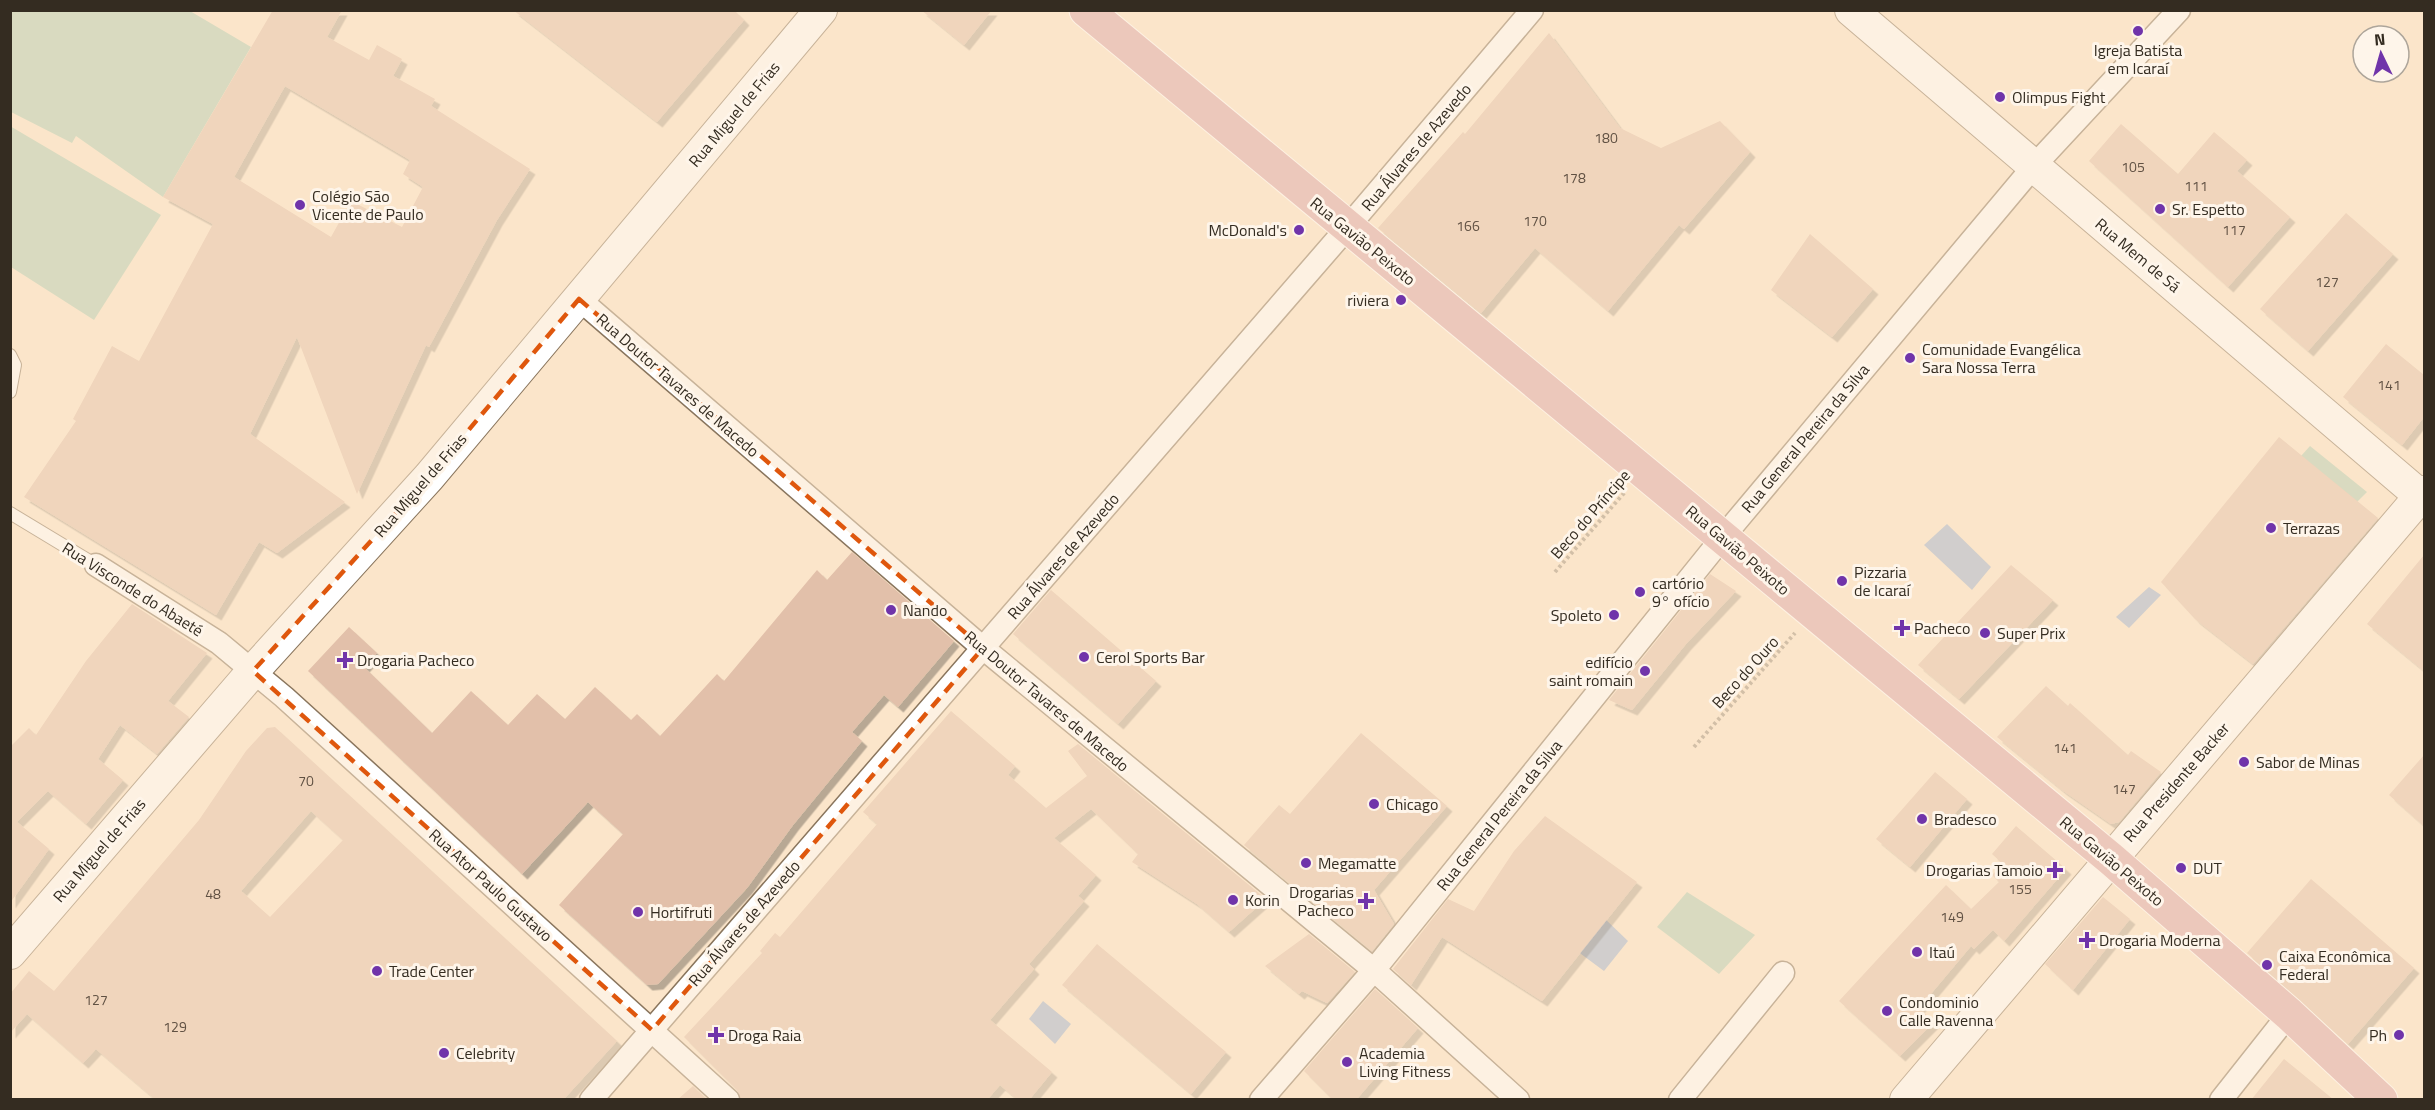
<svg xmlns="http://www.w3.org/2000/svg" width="2435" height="1110" font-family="'Titillium Web',sans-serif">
  <defs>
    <filter id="shadow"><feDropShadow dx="5.5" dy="5.5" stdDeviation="0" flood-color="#0004"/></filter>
  </defs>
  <rect width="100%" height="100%" fill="#fbe5ca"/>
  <g fill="#b0cdb3">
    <polygon points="10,11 190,11 251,47 163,197 76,136 72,143 11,112"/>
    <polygon points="10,126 161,215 94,320 11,267"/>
    <polygon points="2310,446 2367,492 2357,502 2301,456"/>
    <polygon points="1687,892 1755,935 1719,974 1657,927"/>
  </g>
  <g fill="#9db2d0">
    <polygon points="1947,524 1991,567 1972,590 1924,545"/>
    <polygon points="2149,587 2161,595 2129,628 2116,617"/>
    <polygon points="1602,916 1628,941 1604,971 1577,951"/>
    <polygon points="1043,1001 1071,1024 1055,1044 1029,1019"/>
  </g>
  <g fill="#e2c0aa" fill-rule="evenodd" filter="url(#shadow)">
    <path d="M273,10H342L327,37L369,60L377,45L402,59L393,76L435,99L431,106L530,169L497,220L429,347L426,345L357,494L297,337L250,434L345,502L277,553L259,542L216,615L24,497L76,421L73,419L112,346L139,361L213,224L163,197ZM285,86L410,160L403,174L423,187L402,227L351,201L331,237L234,177Z"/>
    <polygon points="513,10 734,10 744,20 657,122"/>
    <polygon points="921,10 992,10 964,45"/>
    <polygon points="1549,33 1620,128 1661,148 1720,121 1750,152 1684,229 1679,225 1608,311 1535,248 1481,313 1378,228 1463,132 1465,134"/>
    <polygon points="2121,124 2178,174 2214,132 2247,160 2237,171 2290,217 2228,287 2089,161"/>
    <polygon points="2346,213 2393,254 2308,351 2260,309"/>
    <polygon points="1810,234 1873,289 1832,337 1771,290"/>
    <polygon points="2386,344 2424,375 2424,417 2402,445 2343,397"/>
    <polygon points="2279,437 2378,518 2253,664 2195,619 2161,582"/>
    <polygon points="852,552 954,641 898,707 884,695 852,732 862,741 793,825 747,888 658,984 647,985 559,905 623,834 588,802 522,874 308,671 349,627 377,653 364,667 432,733 471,691 508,725 537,694 565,719 595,687 631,720 637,714 660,736 717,674 724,681 817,570 827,580"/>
    <polygon points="2424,555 2424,671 2367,624"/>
    <polygon points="2011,565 2053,600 1959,699 1918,665"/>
    <polygon points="1710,574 1736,591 1686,644 1632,710 1609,700"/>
    <polygon points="1051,590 1156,681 1118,724 1013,634"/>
    <polygon points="132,604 207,653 168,701 189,717 157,754 120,725 98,759 123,780 86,824 48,791 17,822 49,849 10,903 10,747 29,728 36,735 86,661"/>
    <polygon points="2046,686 2068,706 2070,703 2128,755 2131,751 2161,772 2119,822 2111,824 2062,790 1997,737"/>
    <polygon points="951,711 1015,766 1008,775 1046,808 1087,776 1068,751 1078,744 1266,899 1229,932 1197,904 1132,862 1138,854 1091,809 1054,838 1096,875 1078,896 1084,901 1029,964 1034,969 990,1020 1052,1072 1029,1100 1018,1100 1000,1085 987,1100 741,1100 737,1090 684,1037 762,953 760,951 775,933 780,937 877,824 863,812"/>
    <path d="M275,727L617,1041L563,1100H156L96,1049L83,1063L27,1014L10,1033V994L29,971L54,991L199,820L246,751L267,728ZM311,811L343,840L270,917L241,891Z"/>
    <polygon points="1361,733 1447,806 1374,890 1394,924 1372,951 1244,845 1279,805 1290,814"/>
    <polygon points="2424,755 2424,826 2389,795"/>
    <polygon points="1935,772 1967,799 1910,867 1876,839"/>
    <polygon points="1545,816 1637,882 1542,1001 1442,937 1411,985 1393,969 1448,899 1474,911 1514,851"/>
    <polygon points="2016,826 2066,869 2004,941 1993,930 1974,949 1971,946 1919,1008 1934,1022 1900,1056 1839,1001 1946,885 1971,909 1999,882 1992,875 2003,864 1992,854"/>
    <polygon points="2311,879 2414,968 2348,1044 2247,953"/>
    <polygon points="2103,897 2130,919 2073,990 2045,964"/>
    <polygon points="1309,934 1355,972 1327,1003 1302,991 1299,994 1265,966"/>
    <polygon points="1097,944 1226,1052 1191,1094 1062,985"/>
    <polygon points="1375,989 1418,1028 1356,1100 1333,1100 1304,1071"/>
    <polygon points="2284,1059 2334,1100 2251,1100"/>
    <polygon points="693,1086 707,1100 677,1100"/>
  </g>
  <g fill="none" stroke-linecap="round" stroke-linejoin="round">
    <g stroke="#89755d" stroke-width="14">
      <g id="lane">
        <polyline points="10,355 15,365 10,392"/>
        <polyline points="10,513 96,565"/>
      </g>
    </g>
    <g stroke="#89755d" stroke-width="25">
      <g id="street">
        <polyline points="579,299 983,648 1374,970 1518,1100"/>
        <polyline points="96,565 219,643 284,697 728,1100"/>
        <polyline points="591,1100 1347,228 1532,10"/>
        <polyline points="1261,1100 1374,970 1723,537 2034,166 2179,10"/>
        <polyline points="1680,1100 1783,973"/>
        <polyline points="2221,1100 2289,1014"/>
      </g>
    </g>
    <g stroke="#89755d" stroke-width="34">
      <g id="secondary">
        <polyline points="1851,10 2424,499"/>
        <polyline points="10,953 253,671 429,477 821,10"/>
        <polyline points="1906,1100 2424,492"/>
      </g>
    </g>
    <g stroke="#fff" stroke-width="35">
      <polyline id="primary" points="1086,10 2111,859 2289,1014 2381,1100"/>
    </g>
    <g stroke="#a1917d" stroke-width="4" stroke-dasharray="3 3" stroke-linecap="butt">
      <polyline points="1555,572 1625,492"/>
      <polyline points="1694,747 1795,633"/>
    </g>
    <use href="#lane" stroke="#fff" stroke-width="12"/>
    <use href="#street" stroke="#fff" stroke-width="22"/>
    <use href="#secondary" stroke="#fff" stroke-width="32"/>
    <use href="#primary" stroke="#daa4a9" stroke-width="33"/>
  </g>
  <path d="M0 0H2435V1110H0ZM579,299L983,648L652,1030L253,671L429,477Z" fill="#fbe5ca" fill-opacity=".55" fill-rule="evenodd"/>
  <path fill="none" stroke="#df570d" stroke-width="4.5" stroke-dasharray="12 8" stroke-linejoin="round" d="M579,299L983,648L652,1030L253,671L429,477Z"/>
  <g fill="#7034aa" stroke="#fef5ea" stroke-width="2">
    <circle cx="2138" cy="31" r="6"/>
    <circle cx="2000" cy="97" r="6"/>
    <circle cx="300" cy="205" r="6"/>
    <circle cx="2160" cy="209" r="6"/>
    <circle cx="1299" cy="230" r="6"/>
    <circle cx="1401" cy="300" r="6"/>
    <circle cx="1910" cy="358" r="6"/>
    <circle cx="2271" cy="528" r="6"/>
    <circle cx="1842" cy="581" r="6"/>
    <circle cx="1640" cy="592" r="6"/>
    <circle cx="891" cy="610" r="6"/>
    <circle cx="1614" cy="615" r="6"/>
    <path d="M1899 619h6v6h6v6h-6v6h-6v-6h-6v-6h6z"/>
    <circle cx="1985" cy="633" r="6"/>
    <circle cx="1084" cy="657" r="6"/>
    <path d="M342 651h6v6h6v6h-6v6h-6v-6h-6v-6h6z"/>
    <circle cx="1645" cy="671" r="6"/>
    <circle cx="2244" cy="762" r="6"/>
    <circle cx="1374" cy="804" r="6"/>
    <circle cx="1922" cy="819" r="6"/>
    <circle cx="1306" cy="863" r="6"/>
    <circle cx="2181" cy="868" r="6"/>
    <path d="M2052 861h6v6h6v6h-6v6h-6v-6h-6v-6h6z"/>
    <circle cx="1233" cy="900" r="6"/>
    <path d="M1363 892h6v6h6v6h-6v6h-6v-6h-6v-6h6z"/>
    <circle cx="638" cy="912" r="6"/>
    <path d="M2084 931h6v6h6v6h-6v6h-6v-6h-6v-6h6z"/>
    <circle cx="1917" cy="952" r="6"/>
    <circle cx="2267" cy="965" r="6"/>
    <circle cx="377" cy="971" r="6"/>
    <circle cx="1887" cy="1011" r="6"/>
    <path d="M713 1026h6v6h6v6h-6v6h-6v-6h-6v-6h6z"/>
    <circle cx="2399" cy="1035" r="6"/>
    <circle cx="444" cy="1053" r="6"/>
    <circle cx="1347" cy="1062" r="6"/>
  </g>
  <g text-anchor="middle" stroke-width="6" stroke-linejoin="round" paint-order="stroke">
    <g font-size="14" fill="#605143">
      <text x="1606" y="143">180</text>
      <text x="2133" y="172">105</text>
      <text x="1574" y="183">178</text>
      <text x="2196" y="191">111</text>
      <text x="1535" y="226">170</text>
      <text x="1468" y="231">166</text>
      <text x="2234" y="235">117</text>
      <text x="2327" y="287">127</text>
      <text x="2389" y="390">141</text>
      <text x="2065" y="753">141</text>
      <text x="306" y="786">70</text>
      <text x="2124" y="794">147</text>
      <text x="2020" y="894">155</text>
      <text x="213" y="899">48</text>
      <text x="1952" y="922">149</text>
      <text x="96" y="1005">127</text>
      <text x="175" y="1032">129</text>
    </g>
    <g font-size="16" fill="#342c21" stroke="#fef5ea" text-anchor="start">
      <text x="2138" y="56" text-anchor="middle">Igreja Batista<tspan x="2138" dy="18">em Icaraí</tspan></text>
      <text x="2012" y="103">Olimpus Fight</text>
      <text x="312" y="202">Colégio São<tspan x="312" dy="18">Vicente de Paulo</tspan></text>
      <text x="2172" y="215">Sr. Espetto</text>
      <text x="1287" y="236" text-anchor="end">McDonald's</text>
      <text x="1389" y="306" text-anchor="end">riviera</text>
      <text x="1922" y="355">Comunidade Evangélica<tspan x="1922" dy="18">Sara Nossa Terra</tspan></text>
      <text x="2283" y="534">Terrazas</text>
      <text x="1854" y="578">Pizzaria<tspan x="1854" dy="18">de Icaraí</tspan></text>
      <text x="1652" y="589">cartório<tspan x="1652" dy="18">9° ofício</tspan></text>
      <text x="903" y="616">Nando</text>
      <text x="1602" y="621" text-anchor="end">Spoleto</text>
      <text x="1914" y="634">Pacheco</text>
      <text x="1997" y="639">Super Prix</text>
      <text x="1096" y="663">Cerol Sports Bar</text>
      <text x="357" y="666">Drogaria Pacheco</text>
      <text x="1633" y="668" text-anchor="end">edifício<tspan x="1633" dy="18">saint romain</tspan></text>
      <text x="2256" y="768">Sabor de Minas</text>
      <text x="1386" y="810">Chicago</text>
      <text x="1934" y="825">Bradesco</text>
      <text x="1318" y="869">Megamatte</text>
      <text x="2193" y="874">DUT</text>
      <text x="2043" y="876" text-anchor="end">Drogarias Tamoio</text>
      <text x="1354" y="898" text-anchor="end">Drogarias<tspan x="1354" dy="18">Pacheco</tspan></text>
      <text x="1245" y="906">Korin</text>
      <text x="650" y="918">Hortifruti</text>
      <text x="2099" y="946">Drogaria Moderna</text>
      <text x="1929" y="958">Itaú</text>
      <text x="2279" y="962">Caixa Econômica<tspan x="2279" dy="18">Federal</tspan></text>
      <text x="389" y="977">Trade Center</text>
      <text x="1899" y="1008">Condominio<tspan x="1899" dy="18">Calle Ravenna</tspan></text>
      <text x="728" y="1041">Droga Raia</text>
      <text x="2387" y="1041" text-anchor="end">Ph</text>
      <text x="456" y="1059">Celebrity</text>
      <text x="1359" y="1059">Academia<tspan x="1359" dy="18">Living Fitness</tspan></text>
    </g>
    <g font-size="16" fill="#342c21" stroke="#fef5ea">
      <text transform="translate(734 114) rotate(-50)" y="6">Rua Miguel de Frias</text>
      <text transform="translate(1416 147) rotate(-50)" y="6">Rua Álvares de Azevedo</text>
      <text transform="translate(1363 241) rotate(39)" y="6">Rua Gavião Peixoto</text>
      <text transform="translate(2138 255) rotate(40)" y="6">Rua Mem de Sá</text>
      <text transform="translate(678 385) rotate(41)" y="6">Rua Doutor Tavares de Macedo</text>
      <text transform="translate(1805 438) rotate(-50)" y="6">Rua General Pereira da Silva</text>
      <text transform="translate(420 485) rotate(-49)" y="6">Rua Miguel de Frias</text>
      <text transform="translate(1590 514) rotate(-49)" y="6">Beco do Príncipe</text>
      <text transform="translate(1738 550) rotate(40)" y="6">Rua Gavião Peixoto</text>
      <text transform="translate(1063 556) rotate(-49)" y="6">Rua Álvares de Azevedo</text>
      <text transform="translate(133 589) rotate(32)" y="6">Rua Visconde do Abaeté</text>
      <text transform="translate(1745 672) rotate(-48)" y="6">Beco do Ouro</text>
      <text transform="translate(1047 701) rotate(40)" y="6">Rua Doutor Tavares de Macedo</text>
      <text transform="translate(2176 782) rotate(-49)" y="6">Rua Presidente Backer</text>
      <text transform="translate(1499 815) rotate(-51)" y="6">Rua General Pereira da Silva</text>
      <text transform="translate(99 850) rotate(-49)" y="6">Rua Miguel de Frias</text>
      <text transform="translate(2112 861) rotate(40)" y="6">Rua Gavião Peixoto</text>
      <text transform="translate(491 885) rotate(42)" y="6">Rua Ator Paulo Gustavo</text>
      <text transform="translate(744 923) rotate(-49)" y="6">Rua Álvares de Azevedo</text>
    </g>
  </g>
  <rect width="2435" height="1110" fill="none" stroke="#342c21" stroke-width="24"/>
  <g transform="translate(2381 54) rotate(355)"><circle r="28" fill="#fef5ea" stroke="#ada59a" stroke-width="1.5"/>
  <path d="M0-4.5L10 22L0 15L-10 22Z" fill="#7034aa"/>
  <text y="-9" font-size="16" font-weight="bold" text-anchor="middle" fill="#342c21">N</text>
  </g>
</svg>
